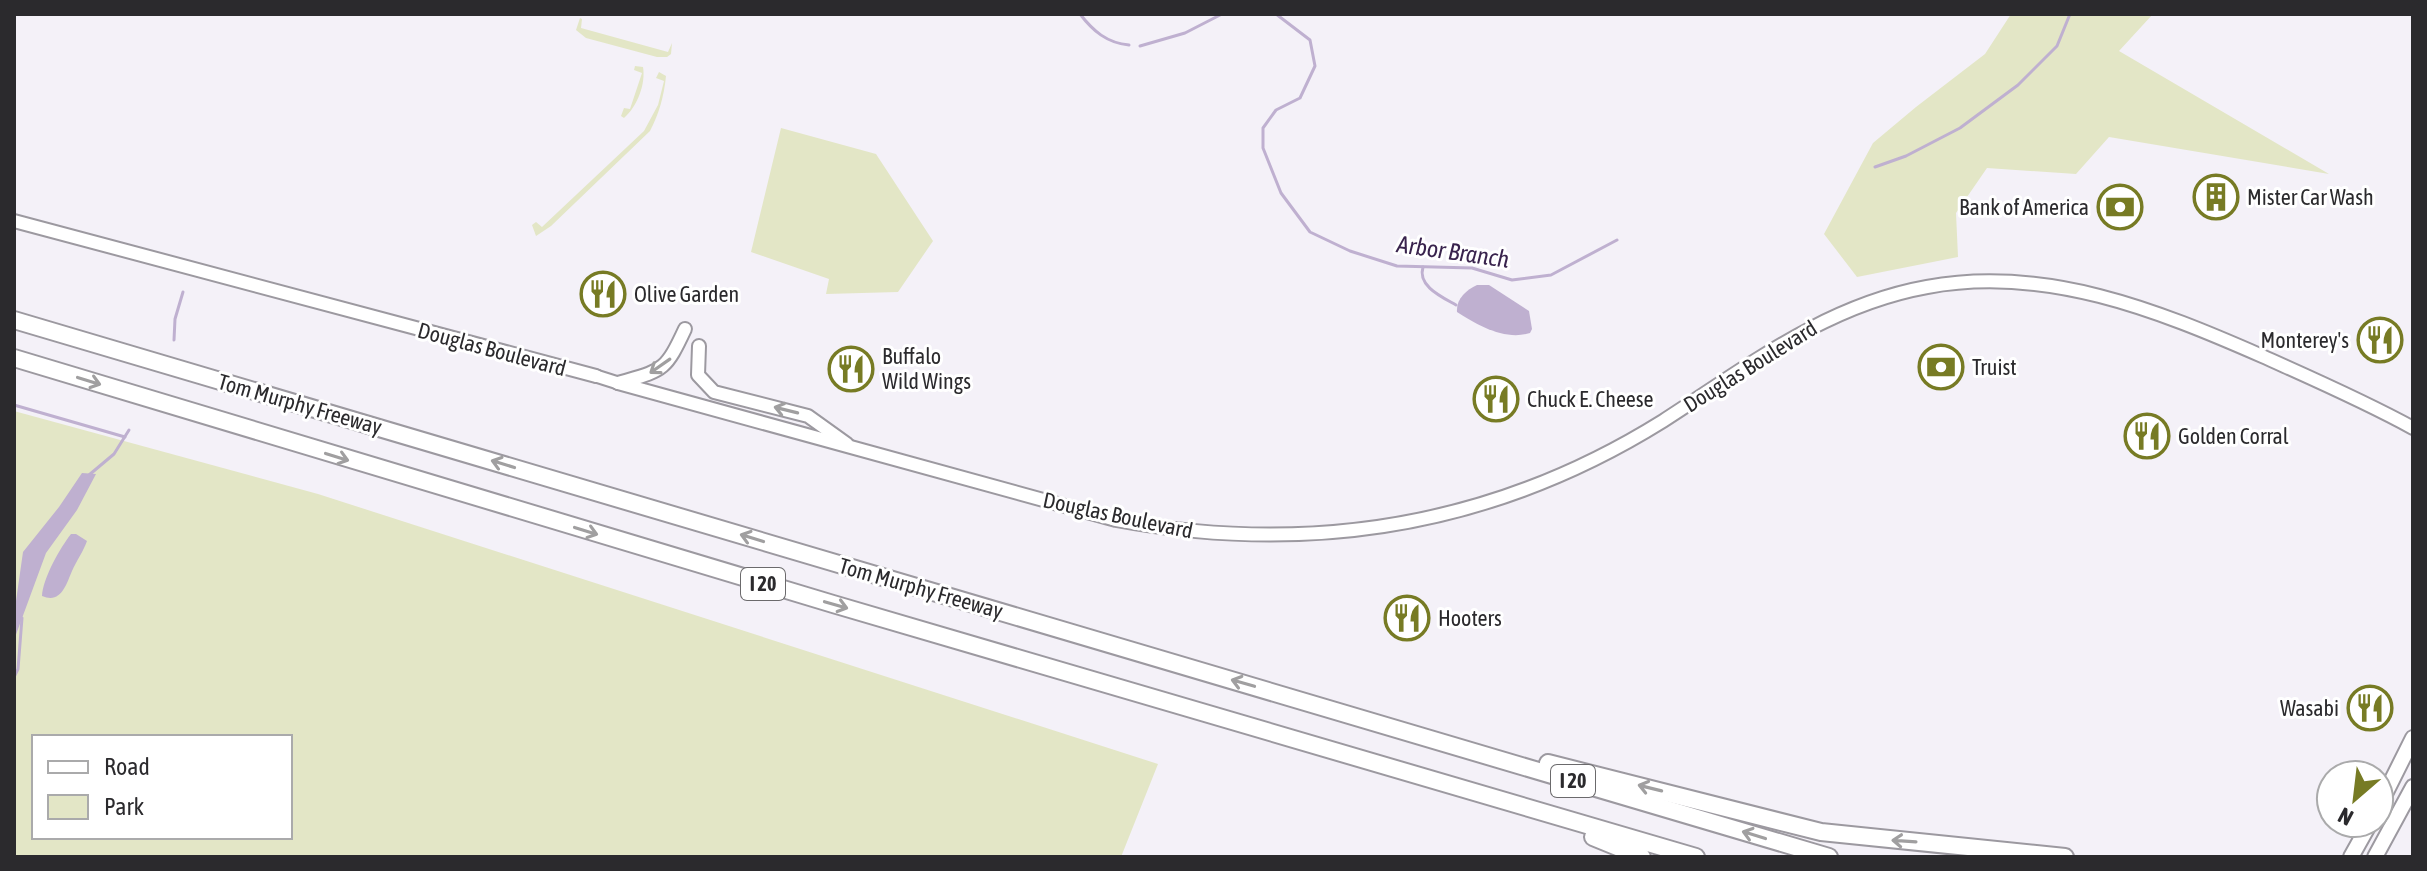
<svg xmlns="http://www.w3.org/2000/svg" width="2427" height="871" font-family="'Asap Condensed',sans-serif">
  <rect width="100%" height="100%" fill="#f4f1f8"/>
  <g fill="#e3e6c6" fill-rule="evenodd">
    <polygon points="2011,14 2153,14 2119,51 2329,174 2109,137 2076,174 1987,168 1956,213 1958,257 1857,277 1824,234 1873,143 1916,107 1985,54"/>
    <polygon points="580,18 582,19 581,28 668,52 672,43 671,54 667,57 657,57 586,38 576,30"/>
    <path d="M635,66L643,67C646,84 637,107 624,118L621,116L624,108L630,109L642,73L634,70Z"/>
    <path d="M659,72L666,76C664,96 659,114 650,131L551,226L536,236L532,225L536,222L542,227L644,131L658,105L664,81L656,78Z"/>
    <polygon points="781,128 876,154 933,241 898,292 826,294 829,279 751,252"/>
    <path d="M14,411L318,494L1158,764L1121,857H14ZM34,737H290V837H34Z"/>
  </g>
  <g fill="#bfb0d0">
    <path d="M1477,285H1489L1529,311L1532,329L1530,333C1505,341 1477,325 1457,312C1456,299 1466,290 1477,285Z"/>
    <polygon points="82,473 96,474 77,510 46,553 14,640 14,615 23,552 59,507"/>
    <path d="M71,534H76L87,541C83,552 77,560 72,571C66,585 61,604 42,596C43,578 60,548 71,534Z"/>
  </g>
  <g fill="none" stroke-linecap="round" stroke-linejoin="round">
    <g stroke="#bfb0d0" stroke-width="3">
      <path d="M1080,14C1093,31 1107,43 1129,45"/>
      <polyline points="1276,14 1310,40 1315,66 1300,98 1276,110 1263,128 1263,148 1281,193 1310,232 1350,251 1397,266 1472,268 1512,280 1551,275 1617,240"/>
      <polyline points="1140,46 1185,33 1222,14"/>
      <polyline points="1875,167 1906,156 1960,128 2018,85 2057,46 2070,14"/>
      <path d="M1423,267C1417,286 1442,297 1456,305"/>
      <polyline points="174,340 175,319 183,292"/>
      <polyline points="14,405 125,437"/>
      <polyline points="89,475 114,454 129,430"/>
      <polyline points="14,677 18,669 22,618"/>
    </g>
    <g stroke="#9c99a0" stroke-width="15">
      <polyline id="tertiary" points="596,376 618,383"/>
    </g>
    <g stroke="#9c99a0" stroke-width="16">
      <g id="secondary">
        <polyline points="14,221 596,376"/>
        <polyline points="699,346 698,375 714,392 808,416 847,444"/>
        <path d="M618,383L1116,520C1311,556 1493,527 1663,421C1747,367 1826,305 1927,287C2045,265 2157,310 2262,356C2313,379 2364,401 2413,428"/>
        <path d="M618,383C663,370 665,372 685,329"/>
      </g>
    </g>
    <g stroke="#9c99a0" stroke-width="18">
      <g id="primary">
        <polyline points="2379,806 2413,738"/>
        <polyline points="2351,857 2370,823"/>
        <polyline points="2375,857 2413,787"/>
      </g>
    </g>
    <g stroke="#9c99a0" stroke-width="20">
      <g id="motorway">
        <polyline points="14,320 1829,857"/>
        <polyline points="14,358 833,604 1696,857"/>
        <polyline points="1548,763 1821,832 2065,857"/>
        <polyline points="1593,837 1642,857"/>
      </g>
    </g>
    <use href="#tertiary" stroke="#fff" stroke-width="11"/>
    <use href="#secondary" stroke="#fff" stroke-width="12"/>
    <use href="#primary" stroke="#fff" stroke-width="14"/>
    <use href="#motorway" stroke="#fff" stroke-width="16"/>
  </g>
  <defs><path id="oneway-shaft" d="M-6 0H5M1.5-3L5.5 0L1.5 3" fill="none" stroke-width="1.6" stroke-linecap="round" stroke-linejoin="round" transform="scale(2)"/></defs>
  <g stroke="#a09fa0">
    <use href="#oneway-shaft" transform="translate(660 366) rotate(145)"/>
    <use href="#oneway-shaft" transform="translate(89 381) rotate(17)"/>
    <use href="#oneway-shaft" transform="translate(786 410) rotate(-166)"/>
    <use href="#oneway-shaft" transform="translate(337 457) rotate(17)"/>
    <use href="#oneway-shaft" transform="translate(503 464) rotate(-163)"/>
    <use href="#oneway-shaft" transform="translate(586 531) rotate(17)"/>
    <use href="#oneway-shaft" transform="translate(752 538) rotate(-163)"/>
    <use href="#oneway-shaft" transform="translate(836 605) rotate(16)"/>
    <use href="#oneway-shaft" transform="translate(1243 683) rotate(-164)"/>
    <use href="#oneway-shaft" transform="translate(1650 788) rotate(-166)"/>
    <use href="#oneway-shaft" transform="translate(1754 835) rotate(-163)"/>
    <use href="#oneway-shaft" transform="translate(1904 841) rotate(-176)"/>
  </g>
  <defs>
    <g id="building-ring" transform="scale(2.3)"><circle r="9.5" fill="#fff" stroke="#777b24" stroke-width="1.5"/><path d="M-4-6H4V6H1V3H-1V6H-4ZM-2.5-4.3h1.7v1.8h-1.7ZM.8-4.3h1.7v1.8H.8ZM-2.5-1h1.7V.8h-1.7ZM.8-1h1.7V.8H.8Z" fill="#777b24"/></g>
    <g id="bank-ring" transform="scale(2.3)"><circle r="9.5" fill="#fff" stroke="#777b24" stroke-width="1.5"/><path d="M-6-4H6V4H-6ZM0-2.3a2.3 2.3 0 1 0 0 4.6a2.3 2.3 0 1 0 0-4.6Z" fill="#777b24"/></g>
    <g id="restaurant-ring" transform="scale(2.3)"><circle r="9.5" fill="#fff" stroke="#777b24" stroke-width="1.5"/><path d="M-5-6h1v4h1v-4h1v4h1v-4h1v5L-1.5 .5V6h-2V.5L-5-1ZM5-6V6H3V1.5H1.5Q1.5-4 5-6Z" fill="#777b24"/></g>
  </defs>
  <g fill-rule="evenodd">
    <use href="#building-ring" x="2216" y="197"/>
    <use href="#bank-ring" x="2120" y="207"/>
    <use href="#restaurant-ring" x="603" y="294"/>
    <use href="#restaurant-ring" x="2380" y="340"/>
    <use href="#bank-ring" x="1941" y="367"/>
    <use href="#restaurant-ring" x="851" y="369"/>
    <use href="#restaurant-ring" x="1496" y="399"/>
    <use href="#restaurant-ring" x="2147" y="436"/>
    <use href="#restaurant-ring" x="1407" y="618"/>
    <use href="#restaurant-ring" x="2370" y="708"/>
  </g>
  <g text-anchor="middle" stroke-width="6" stroke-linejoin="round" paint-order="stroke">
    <g fill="#fff" stroke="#6b6a6c" stroke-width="2">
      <rect x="741" y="568" width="44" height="32" rx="6"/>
      <rect x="1551" y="765" width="44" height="32" rx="6"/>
    </g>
    <g font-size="20" font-weight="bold" fill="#2b2a2d">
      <text x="763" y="591">I 20</text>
      <text x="1573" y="788">I 20</text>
    </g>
    <g font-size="22" fill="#2b2a2d" stroke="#fff" text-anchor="start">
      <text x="2247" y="205">Mister Car Wash</text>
      <text x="2089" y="215" text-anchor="end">Bank of America</text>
      <text x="634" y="302">Olive Garden</text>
      <text x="2349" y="348" text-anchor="end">Monterey's</text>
      <text x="882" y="364">Buffalo<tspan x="882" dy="25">Wild Wings</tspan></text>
      <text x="1972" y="375">Truist</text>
      <text x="1527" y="407">Chuck E. Cheese</text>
      <text x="2178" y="444">Golden Corral</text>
      <text x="1438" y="626">Hooters</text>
      <text x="2339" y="716" text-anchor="end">Wasabi</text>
    </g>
    <g font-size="22" fill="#2b2a2d" stroke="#fff">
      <text transform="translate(492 349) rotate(15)" y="8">Douglas Boulevard</text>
      <text transform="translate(1750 366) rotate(-32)" y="8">Douglas Boulevard</text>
      <text transform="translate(300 404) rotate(16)" y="8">Tom Murphy Freeway</text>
      <text transform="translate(1118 515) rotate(12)" y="8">Douglas Boulevard</text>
      <text transform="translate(921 588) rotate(16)" y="8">Tom Murphy Freeway</text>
    </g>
    <g font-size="24" font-style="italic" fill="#39234d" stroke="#fff">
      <text transform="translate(1453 252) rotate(8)" y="8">Arbor Branch</text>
    </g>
  </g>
  <rect width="2427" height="871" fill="none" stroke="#2b2a2d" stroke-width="32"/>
  <rect x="32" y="735" width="260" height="104" fill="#ffffff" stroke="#aaaaab" stroke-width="2"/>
  <rect x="48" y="761" width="40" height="12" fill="#ffffff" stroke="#aaaaab" stroke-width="2"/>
  <text x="104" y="775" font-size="24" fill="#2b2a2d">Road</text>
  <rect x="48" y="795" width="40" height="24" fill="#e3e6c6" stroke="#aaaaab" stroke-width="2"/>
  <text x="104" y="815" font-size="24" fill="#2b2a2d">Park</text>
  <g transform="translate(2355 799) rotate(208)"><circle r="38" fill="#ffffff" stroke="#aaaaab" stroke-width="2"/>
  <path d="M0-6L14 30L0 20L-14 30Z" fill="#777b24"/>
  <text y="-12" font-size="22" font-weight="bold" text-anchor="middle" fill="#2b2a2d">N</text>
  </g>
</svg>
